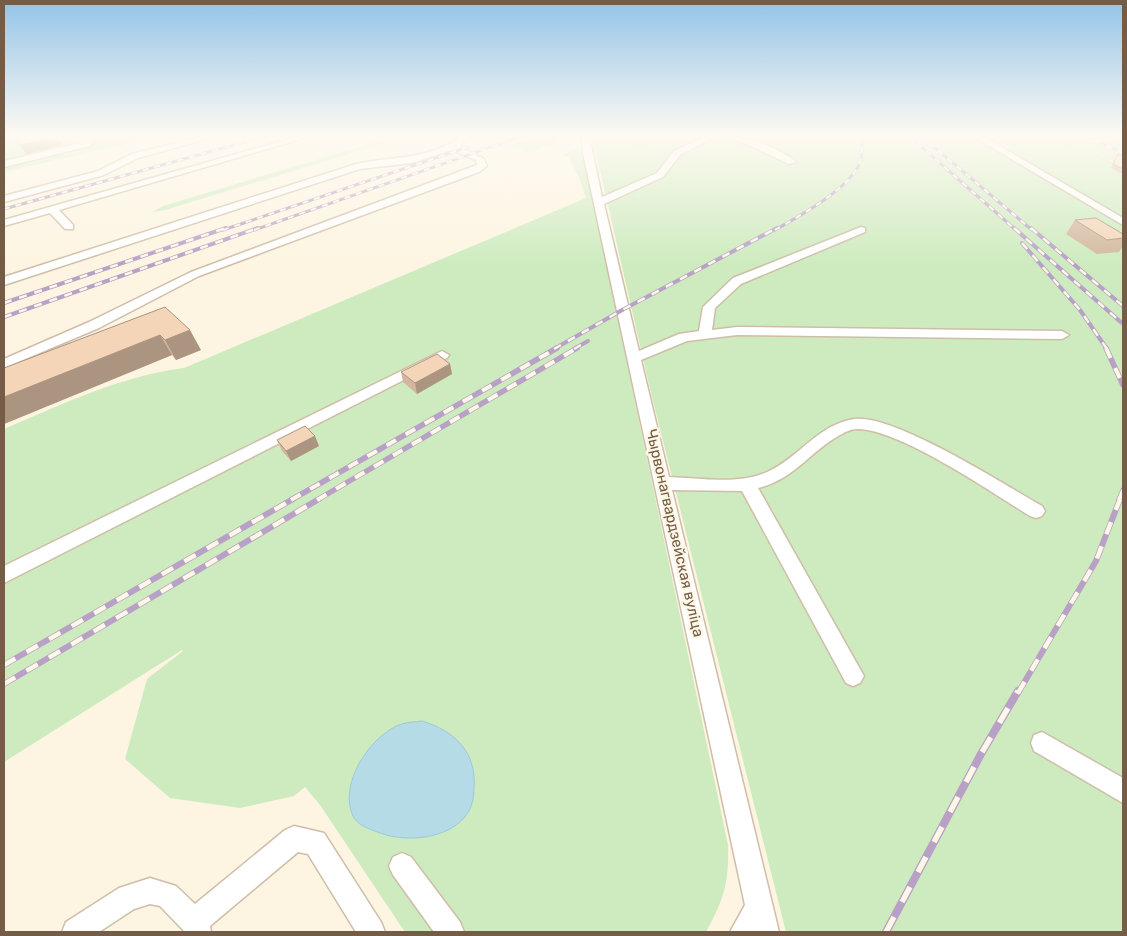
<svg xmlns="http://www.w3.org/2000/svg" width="1127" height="936" font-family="Rubik,sans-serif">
  <rect width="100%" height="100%" fill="#fdf5e1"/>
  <g fill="#cdebbf">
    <polygon points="4,135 166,135 4,172"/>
    <polygon points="399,135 412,135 165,210 152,212 163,206"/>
    <polygon points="537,135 558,135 558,142 528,153 512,145"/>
    <polygon points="592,135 970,135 1123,226 1123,932 786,932 649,385"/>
    <polygon points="982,135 1123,135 1123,217"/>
    <path d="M578,148L583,158L588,177L728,845C729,883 724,899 706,932H405L320,805L305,787L294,796L240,808L170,798L125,759L147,679L183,651L182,650L4,762V429C63,404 120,376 184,368L586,198L579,177L569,157L562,155Z"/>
  </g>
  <path fill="#b5dbe7" stroke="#9bcad9" d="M422,721C455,731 477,752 474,789C474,796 472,808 467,814C450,839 407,843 380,833C372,830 359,826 354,818C337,786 369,737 399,725C406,722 415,722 422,721Z"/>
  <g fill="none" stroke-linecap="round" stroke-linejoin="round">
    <g stroke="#cfbda8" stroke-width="3">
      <g id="minor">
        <polygon points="83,135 92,135 95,139 90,146 4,167 4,161 84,142 86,139"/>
        <polygon points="208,135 221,135 138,158 104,175 4,202 4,196 98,171 132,154"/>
        <polygon points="303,135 315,135 59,210 73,225 73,229 65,229 50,213 4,226 4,220"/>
        <path d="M463,135H472L459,146L484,159L487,166L479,172L199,276L99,328L4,368V359L89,322L191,272L477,165L476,160L452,150L412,163L360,169L4,285V277L356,164C393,156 431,160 463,135Z"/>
        <path d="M581,135H589L602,197L657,173L674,151L708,135H718L680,155L663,177L604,204L639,351L679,334L699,331L703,307L733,278L861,227L865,228V232L741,284L715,308L712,330L737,327L1062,331L1069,335L1062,339L737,335L687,341L641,360L669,477C700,478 738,485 767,472C799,458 817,425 854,419C893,413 1005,485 1042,506L1045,511L1042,516L1036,518L1030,516C991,492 901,430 858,429C851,429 845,432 840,435C809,452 795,479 758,488L860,669L864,676L860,683L853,686L846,683L742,491L672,490L779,932H730L745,905L583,153Z"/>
        <path d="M722,135C740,134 783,149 796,162L789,164L747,144Z"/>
        <polygon points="971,135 981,135 1123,218 1123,225"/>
        <polygon points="442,351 449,355 447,358 4,583 4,566"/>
        <polygon points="1042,732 1123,778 1123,803 1034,751 1031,743 1034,735"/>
        <polygon points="294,826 324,833 381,922 385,932 356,932 308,854 298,852 210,926 211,932 185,932 160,906 150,904 134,909 99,932 62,932 66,922 119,888 150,878 176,886 195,904 285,830"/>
        <polygon points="402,853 411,857 460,922 464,932 434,932 393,875 389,866 393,857"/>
      </g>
    </g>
    <g stroke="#d8b99b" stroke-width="2" stroke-dasharray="0.5 2" stroke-linecap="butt">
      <polyline points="1046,135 1123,168"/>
      <polyline points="601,162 661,135"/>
    </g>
    <use href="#minor" fill="#fff" fill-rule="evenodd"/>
    <g stroke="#b8a0c6" stroke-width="3">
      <g id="rail-far4">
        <polyline points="908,135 1016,230"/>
        <polyline points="920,135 1032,230"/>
        <polyline points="1085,135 1123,153"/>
        <polyline points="4,209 270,135"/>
        <polyline points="223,230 468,147"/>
        <polyline points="254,230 525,135"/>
        <path d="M775,230C799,216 854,187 861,159C863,152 862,142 862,135"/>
      </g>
    </g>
    <g stroke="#b8a0c6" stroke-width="4">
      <g id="rail-far3">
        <polyline points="1014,228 1123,324"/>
        <polyline points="1031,228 1123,306"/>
        <polyline points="1022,243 1080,310 1107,349"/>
        <polyline points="4,303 226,228"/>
        <polyline points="4,317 258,228"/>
        <polyline points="554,349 624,309 777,228"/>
        <polyline points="574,349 588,341"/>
      </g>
    </g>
    <g stroke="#b8a0c6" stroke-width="5.5">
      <g id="rail-far2">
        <polyline points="1106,348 1123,385"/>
        <polyline points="291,500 557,348"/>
        <polyline points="317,500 577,348"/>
        <polyline points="1119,500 1123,490"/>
      </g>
    </g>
    <g stroke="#b8a0c6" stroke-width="6">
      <g id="rail-far1">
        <polyline points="4,665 293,499"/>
        <polyline points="4,684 319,499"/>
        <polyline points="1018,693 1096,561 1120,499"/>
      </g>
    </g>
    <g stroke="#b8a0c6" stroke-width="8">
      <polyline id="rail" points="886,932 981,754 1018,691"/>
    </g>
    <use href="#rail-far4" stroke="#fff8e8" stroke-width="2" stroke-dasharray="6" stroke-linecap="butt"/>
    <use href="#rail-far3" stroke="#fff8e8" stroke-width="2.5" stroke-dasharray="8" stroke-linecap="butt"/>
    <use href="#rail-far2" stroke="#fff8e8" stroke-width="4" stroke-dasharray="11" stroke-linecap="butt"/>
    <use href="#rail-far1" stroke="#fff8e8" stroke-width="4.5" stroke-dasharray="13" stroke-linecap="butt"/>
    <use href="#rail" stroke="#fff8e8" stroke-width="5.5" stroke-dasharray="17" stroke-linecap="butt"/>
  </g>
  <g fill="#d2b79e">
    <polygon points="11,135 56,135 62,145 26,154"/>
    <polygon points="1118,154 1123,157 1123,174 1111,168"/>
    <polygon points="1075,220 1123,234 1123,246 1119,252 1097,254 1066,234"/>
    <polygon points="165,307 201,350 176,360 172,355 4,424 4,368"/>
    <polygon points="450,364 452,374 417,394 403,382 401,372"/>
    <polygon points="277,440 319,446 291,461 282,451"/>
  </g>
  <g fill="#ab9581">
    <polygon points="58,137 62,145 26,154 21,145"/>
    <polygon points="190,330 201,350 176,360 165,340"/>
    <polygon points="160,335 172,355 4,424 4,397"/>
    <polygon points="450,364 452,374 417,394 415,383"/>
    <polygon points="315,436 319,446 291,461 286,451"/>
  </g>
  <g fill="#f4d5b8" stroke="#ab9581">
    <polygon points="13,135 56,135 58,137 21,145"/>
    <polygon points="1118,154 1123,157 1123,169 1113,164"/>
    <polygon points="1096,218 1123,234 1123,238 1107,240 1075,220"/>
    <polygon points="165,307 190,330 165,340 160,335 4,397 4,368"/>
    <polygon points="437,354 450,364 415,383 401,372"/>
    <polygon points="305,426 315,436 286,451 277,440"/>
  </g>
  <linearGradient id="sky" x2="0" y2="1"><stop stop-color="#93c4e8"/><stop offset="0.51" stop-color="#fefaf2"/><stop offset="1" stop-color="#fefaf2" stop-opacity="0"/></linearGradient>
  <rect width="1127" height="266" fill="url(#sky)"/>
  <g text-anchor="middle" stroke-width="5" stroke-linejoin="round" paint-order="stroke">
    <g font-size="15" fill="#755c47" stroke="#fff8e8">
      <text transform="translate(675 533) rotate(77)" y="5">Чырвонагвардзейская вуліца</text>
    </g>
  </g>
  <rect width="1127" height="936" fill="none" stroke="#755c47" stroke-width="10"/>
</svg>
